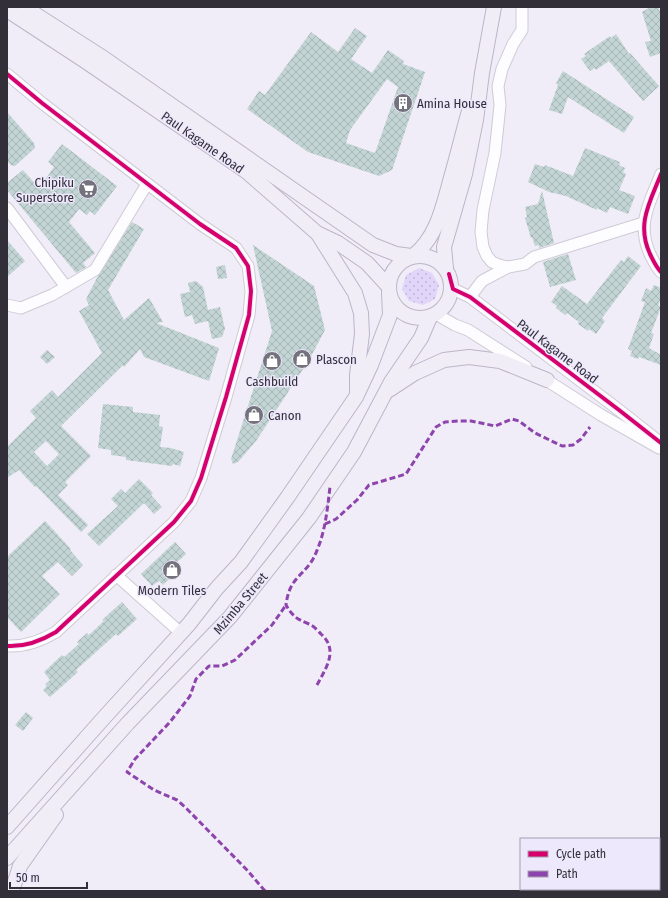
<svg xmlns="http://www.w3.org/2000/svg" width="668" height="898" font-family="'Fira Sans Condensed',sans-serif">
  <defs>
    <pattern id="grass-dots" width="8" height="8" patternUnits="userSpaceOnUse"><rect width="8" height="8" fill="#e1d5f9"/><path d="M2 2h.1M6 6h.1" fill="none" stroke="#c2b7d6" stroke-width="1.8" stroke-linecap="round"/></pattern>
    <pattern id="building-cross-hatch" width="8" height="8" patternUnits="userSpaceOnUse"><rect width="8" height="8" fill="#c2d4d3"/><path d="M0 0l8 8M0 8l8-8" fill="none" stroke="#a7b6b6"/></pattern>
  </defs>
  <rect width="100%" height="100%" fill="#f0edf8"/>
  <polygon fill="url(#grass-dots)" points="419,268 432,273 439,285 435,299 423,305 409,301 402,289 406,275"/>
  <g fill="url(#building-cross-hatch)" fill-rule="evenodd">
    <polygon points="651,7 658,7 661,13 661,53 650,57 645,42 651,41 642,12"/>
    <path d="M355,28L367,36L351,59L372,73L388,50L404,61L403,64L425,72L392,170L379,176L308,152L247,109L259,91L265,95L311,32L338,52ZM387,79L398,87L375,153L346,143L350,130Z"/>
    <polygon points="616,34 629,54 630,53 659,86 643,101 609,61 596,70 595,68 590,71 581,59 586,56 584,54 610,36 611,38"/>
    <polygon points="563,71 634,117 624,133 568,97 562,114 549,110 558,85 556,83"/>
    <polygon points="7,112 34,143 35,148 15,166 11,165 7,161"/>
    <polygon points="62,144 117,186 95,215 90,211 87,215 79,209 69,222 95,253 83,263 86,267 76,273 7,190 7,183 23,170 39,188 54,167 48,162"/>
    <polygon points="585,148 620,162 619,165 625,168 623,172 626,174 619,190 635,196 628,214 610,207 607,213 597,208 597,210 566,196 549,192 528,182 535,164 544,167 545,165 573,176"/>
    <polygon points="542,191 554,243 539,248 539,245 535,246 532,237 531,238 525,218 527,217 525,207 538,204"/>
    <path d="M132,222L144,229L108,290L124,320L149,298L163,322L156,323L219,348L209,381L144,357L140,349L124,367L123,365L61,426L91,456L65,482L68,485L58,495L88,525L81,532L36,486L35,487L19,470L7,478V447L36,418L30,411L52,390L58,397L102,353L79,311L89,305L86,299L98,276ZM46,441L59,454L47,466L34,452Z"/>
    <polygon points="7,240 25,261 7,277"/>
    <polygon points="253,245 314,286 325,330 309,360 256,441 238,462 233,464 231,459 272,331"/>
    <polygon points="568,254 576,280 550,287 543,262"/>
    <polygon points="628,256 641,266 602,318 605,321 596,334 589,329 588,331 578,324 579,322 567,313 565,315 556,308 557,306 551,302 562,286 587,304 621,260 624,262"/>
    <polygon points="225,265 227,278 218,279 216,267"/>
    <polygon points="196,281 203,287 208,310 220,307 225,329 222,337 212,339 208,321 195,324 192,315 185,317 180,294 190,292 188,283"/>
    <polygon points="654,285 661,288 661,298 658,306 661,307 651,333 654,334 649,348 661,355 661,365 639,357 638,359 630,356 632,351 628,349 645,302 641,301 646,288 651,291"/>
    <polygon points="47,350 55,357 47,364 40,357"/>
    <polygon points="103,404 133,407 133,412 160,415 159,426 163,427 160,447 171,448 184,452 180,466 173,464 172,466 126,460 126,457 111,455 111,450 98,448"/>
    <polygon points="139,479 153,493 151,495 162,507 154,514 144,503 99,546 87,534 118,506 111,499 121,489 125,493"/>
    <polygon points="45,521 71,549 70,550 83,565 72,576 58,562 42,576 60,594 21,632 7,617 7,557"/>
    <polygon points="175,542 186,554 174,565 179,570 163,585 159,581 152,586 141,574"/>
    <polygon points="122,602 137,619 118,636 116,634 76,670 78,672 50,697 43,690 47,686 45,684 50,680 44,672 62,655 64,657 79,644 77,642 87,633 89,635 104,621 102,620"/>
    <polygon points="26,712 33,718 23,731 15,725"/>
  </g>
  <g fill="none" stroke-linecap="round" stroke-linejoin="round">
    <g stroke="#cecbd5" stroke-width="13">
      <g id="minor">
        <path d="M7,74L42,103L200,224L236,248L248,266L251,291L249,315L226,397L201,478L191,501L174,522L56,632C41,641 25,647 7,646"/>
        <path d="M661,174C650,202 636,224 650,254C653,260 656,267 661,272"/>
        <polyline points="7,208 66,287"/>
        <polyline points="508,267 499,265 492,262 487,256 483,247 481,232 483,210 495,153 500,105 498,86 502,69 513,44 522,30 522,7"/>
        <polyline points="449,274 453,289 470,297 619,410 661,443"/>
        <polyline points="470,297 482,281 508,267 525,264 534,257 643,223"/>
        <polyline points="7,305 21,308 52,295 95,270 147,184"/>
        <polyline points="436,314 455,325 468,330 526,367"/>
        <polyline points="540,376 601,415 659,448"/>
        <polyline points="116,575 181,633"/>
      </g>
    </g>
    <g stroke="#bcb5c7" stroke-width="16">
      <g id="major">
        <polyline points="24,7 105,59 373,245 396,254 411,256"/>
        <polyline points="7,10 85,61 247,172 317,233 338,243 367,263 389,287"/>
        <polyline points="318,234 355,293 361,313 362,334 357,375 357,391"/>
        <circle cx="420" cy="287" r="31"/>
        <path d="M413,256C438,237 444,202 452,174C458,153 463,132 469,111"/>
        <polyline points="446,268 444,247 465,174 476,120 482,73 494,7"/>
        <polyline points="389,390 415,373 444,360 469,357 500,361 547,380"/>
        <polyline points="7,827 101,721 189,624 217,588 241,562 287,498 356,397 371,365 390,315 389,293"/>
        <polyline points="7,858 128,723 230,617 309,518 354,452 391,382 421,338 430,317"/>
        <polyline points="12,891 20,866 56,815"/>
      </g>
    </g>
    <use href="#minor" stroke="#fdfcfe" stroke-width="11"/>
    <use href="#major" stroke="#f1edf6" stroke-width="14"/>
    <g stroke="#8e44ad" stroke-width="3" stroke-dasharray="6 3" stroke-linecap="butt">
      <polyline points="325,524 336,519 357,500 369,485 406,474 436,427 445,422 458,421 471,421 495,426 512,419 519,421 535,433 562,446 573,445 581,439 590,427"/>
      <path d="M317,685C326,668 339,650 321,634C318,631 314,626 309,624C297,619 293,617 286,605C287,597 289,589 294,582C300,574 308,568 313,559C325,536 327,512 330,487"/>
      <polyline points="265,891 247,870 186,808 177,800 154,790 127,772 135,759 170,722 190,696 196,679 209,666 222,666 235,660 272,625 286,605"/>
    </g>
    <g stroke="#eee8fd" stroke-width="6">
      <g id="cycleway">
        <path d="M7,74L42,103L200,224L236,248L248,266L251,291L249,315L226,397L201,478L191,501L174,522L56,632C41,641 25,647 7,646"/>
        <path d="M661,174C650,202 636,224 650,254C653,260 656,267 661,272"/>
        <polyline points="449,274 453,289 470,297 619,410 661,443"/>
      </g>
    </g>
    <use href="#cycleway" stroke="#d6006c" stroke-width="4"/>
  </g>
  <defs>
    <g id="building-disc" transform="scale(1)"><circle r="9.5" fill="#74727c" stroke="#eee8fd"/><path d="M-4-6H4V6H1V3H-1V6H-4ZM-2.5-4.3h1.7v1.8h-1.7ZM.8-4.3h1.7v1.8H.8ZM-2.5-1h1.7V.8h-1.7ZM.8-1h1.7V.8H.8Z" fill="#fff"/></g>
    <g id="supermarket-disc" transform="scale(1)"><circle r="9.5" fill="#74727c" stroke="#eee8fd"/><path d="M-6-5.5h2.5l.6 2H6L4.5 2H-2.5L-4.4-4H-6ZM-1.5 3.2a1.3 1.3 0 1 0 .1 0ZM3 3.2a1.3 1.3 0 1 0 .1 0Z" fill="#fff"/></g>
    <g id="shop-disc" transform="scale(1)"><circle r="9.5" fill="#74727c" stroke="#eee8fd"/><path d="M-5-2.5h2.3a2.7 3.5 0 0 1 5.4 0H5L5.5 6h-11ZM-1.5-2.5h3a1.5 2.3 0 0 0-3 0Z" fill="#fff"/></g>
  </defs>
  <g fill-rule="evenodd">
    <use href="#building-disc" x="403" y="103"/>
    <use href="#supermarket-disc" x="88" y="189"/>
    <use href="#shop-disc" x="302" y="359"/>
    <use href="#shop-disc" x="272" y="361"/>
    <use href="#shop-disc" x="254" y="415"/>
    <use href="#shop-disc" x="172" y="570"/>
  </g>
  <g text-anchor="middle" stroke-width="3" stroke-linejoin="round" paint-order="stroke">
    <g font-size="13" fill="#322f39" stroke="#eee8fd" text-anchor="start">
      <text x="417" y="108">Amina House</text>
      <text x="74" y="187" text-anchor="end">Chipiku<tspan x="74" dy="15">Superstore</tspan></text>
      <text x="316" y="364">Plascon</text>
      <text x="272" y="386" text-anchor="middle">Cashbuild</text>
      <text x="268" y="420">Canon</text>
      <text x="172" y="595" text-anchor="middle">Modern Tiles</text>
    </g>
    <g font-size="13" fill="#322f39" stroke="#eee8fd">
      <text transform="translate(203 142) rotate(35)" y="5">Paul Kagame Road</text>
      <text transform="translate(558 351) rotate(37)" y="5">Paul Kagame Road</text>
      <text transform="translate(240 603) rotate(-50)" y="5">Mzimba Street</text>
    </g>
  </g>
  <rect width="668" height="898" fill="none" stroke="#322f39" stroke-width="16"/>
  <rect x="520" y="838" width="140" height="52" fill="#eee8fd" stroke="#a39eaf"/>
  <rect x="528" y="851" width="20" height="6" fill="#d6006c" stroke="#a39eaf"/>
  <text x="556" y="858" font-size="12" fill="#322f39">Cycle path</text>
  <rect x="528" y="871" width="20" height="6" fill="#8e44ad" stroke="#a39eaf"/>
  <text x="556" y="878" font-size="12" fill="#322f39">Path</text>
  <path d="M10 882v6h77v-6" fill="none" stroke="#322f39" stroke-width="2"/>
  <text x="16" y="882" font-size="12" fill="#322f39" stroke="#eee8fd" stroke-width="3" paint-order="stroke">50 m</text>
</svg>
